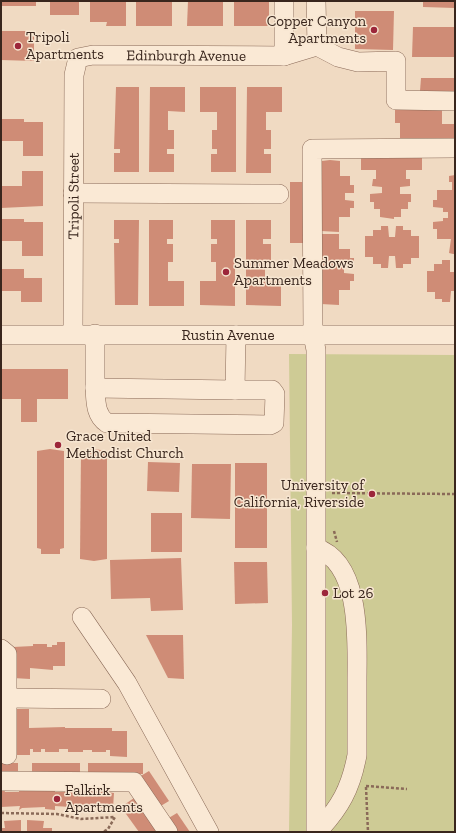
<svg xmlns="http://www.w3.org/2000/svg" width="456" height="833" font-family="'Zilla Slab',serif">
  <rect width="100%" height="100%" fill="#f0dac2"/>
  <polygon fill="#cecb95" points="289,354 455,355 455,832 289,832 292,625"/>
  <g fill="#cf8c76">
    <rect x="1" y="1" width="35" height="5"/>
    <rect x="50" y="1" width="29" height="14"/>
    <polygon points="90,1 126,1 126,26 106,26 107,22 90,22"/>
    <rect x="136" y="1" width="36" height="25"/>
    <polygon points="188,1 223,1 223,26 187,26"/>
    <polygon points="234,1 269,2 269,26 234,26"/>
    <polygon points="423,1 455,1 455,8 423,7"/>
    <polygon points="355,11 394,11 393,50 355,49"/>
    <polygon points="413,27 455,27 455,57 412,57"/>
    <polygon points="1,31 34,31 34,61 1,60"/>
    <polygon points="421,78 455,78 455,92 420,91"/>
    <polygon points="116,87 139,87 139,172 114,172 114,153 120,153 120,149 114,149"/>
    <polygon points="150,87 185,87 185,112 168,111 168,130 174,130 174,149 167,149 167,154 174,154 174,172 149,172"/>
    <polygon points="200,87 236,87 236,172 211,172 211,154 217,154 217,149 212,149 212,130 217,130 217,112 200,112"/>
    <polygon points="247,87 282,87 282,112 266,112 266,130 271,130 271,149 264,149 264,154 271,154 271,173 246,173"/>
    <polygon points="395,110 442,110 442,124 408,124 455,124 455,138 400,138 400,123 395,123"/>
    <polygon points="1,119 24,119 24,122 43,122 43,156 23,156 23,141 1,141"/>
    <polygon points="361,156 422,156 422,170 406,170 406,179 410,179 410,186 400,187 400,194 411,194 411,202 408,202 408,209 401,209 401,217 394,217 394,219 380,217 380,209 374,209 374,202 370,202 370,194 382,193 382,187 372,186 373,179 376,179 376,170 361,170"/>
    <polygon points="330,160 340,161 340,176 350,176 350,185 354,185 354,193 345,193 345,200 354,201 354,208 350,208 350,217 339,217 339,232 321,231 322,181 319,181 319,173 322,173 322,161"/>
    <polygon points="22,171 43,171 43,206 1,208 1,186 22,186"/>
    <polygon points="455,175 455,254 453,254 449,253 451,239 437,239 437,229 433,229 433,222 443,221 443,218 448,218 448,212 443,212 443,208 433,207 433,200 437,200 437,190 452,190 452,182 449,182 449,176"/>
    <rect x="290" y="182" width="14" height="61"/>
    <polygon points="1,219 24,219 24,222 43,222 43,256 22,256 22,241 1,241"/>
    <polygon points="114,220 139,220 138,305 115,305 114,243 119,243 119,239 114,239"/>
    <polygon points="149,220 173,220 173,239 167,239 167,244 173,244 173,262 168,262 168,281 184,281 184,306 149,306"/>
    <polygon points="211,220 235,220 235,306 200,305 200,281 216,281 216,262 211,262 211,244 217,244 217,239 211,239"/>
    <polygon points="246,220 271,220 271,239 263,239 263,244 271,244 271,262 265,262 265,281 281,281 281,306 246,305"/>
    <polygon points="381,226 388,226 389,237 395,237 396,226 403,226 403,230 411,230 411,236 419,236 419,258 411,258 411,264 403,264 403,268 396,268 395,256 389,256 388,268 381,268 381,264 373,264 373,257 365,257 365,236 373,236 373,230 381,230"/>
    <polygon points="322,234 339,234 339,249 350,249 350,258 354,258 354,266 344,266 344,273 354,274 354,281 350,281 350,290 339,290 339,305 321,304"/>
    <polygon points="442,260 450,260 450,272 455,272 455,291 451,291 450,302 442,302 442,299 435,299 435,292 427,292 427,271 434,271 434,264 442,264"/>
    <polygon points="1,269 24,269 24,278 42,278 42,302 21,302 21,291 1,291"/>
    <polygon points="1,369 68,369 68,399 37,399 37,422 21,422 21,399 1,399"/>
    <polygon points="50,449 64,451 64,548 60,549 60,554 41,554 41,549 37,548 37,451"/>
    <polygon points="94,449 107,451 107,559 94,561 80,559 81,451"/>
    <polygon points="148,462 180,463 179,492 147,491"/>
    <rect x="235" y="463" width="32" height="85"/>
    <polygon points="192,464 231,464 230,519 191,518"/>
    <rect x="151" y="513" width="31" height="39"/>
    <polygon points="181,558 183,610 151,611 150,598 111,599 110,560"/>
    <polygon points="234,562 267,562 268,603 235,604"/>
    <polygon points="146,635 183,635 184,679 168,678"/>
    <polygon points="57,642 65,642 65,666 53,666 53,670 30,668 30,679 13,678 13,647 33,646 33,644 47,644 47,647 52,647 52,645 57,645"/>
    <polygon points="12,709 29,709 29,728 65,727 65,728 112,728 112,731 127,731 127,757 110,756 110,750 106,750 106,752 92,752 92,750 83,750 83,752 68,752 68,749 59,749 59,752 45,752 45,749 41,749 41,752 33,752 33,749 30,749 30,755 12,755"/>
    <rect x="1" y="763" width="17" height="11"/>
    <polygon points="32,763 80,763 80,774 32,775"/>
    <rect x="88" y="763" width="55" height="11"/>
    <polygon points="149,771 169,801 159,807 139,777"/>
    <polygon points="1,789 4,789 5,792 19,792 19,789 30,789 30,791 36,791 36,789 38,791 45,791 45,789 55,789 55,792 70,792 70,789 81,789 81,791 87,791 87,789 89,789 89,791 106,789 106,792 114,793 113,808 80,807 70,810 70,807 55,806 55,810 45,809 45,807 22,808 19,810 20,806 1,807"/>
    <polygon points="134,798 160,832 139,832 121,807"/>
    <polygon points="177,813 190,832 176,832 167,819"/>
    <polygon points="21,820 21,832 1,832 1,828 5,828 4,821"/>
    <polygon points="27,820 44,821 43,828 52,828 52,832 27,832"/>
  </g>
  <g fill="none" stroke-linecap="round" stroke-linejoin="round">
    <g stroke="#8a6a58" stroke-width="20">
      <g id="minor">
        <polyline points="284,1 284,56"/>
        <polyline points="316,1 317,46"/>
        <polyline points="317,46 338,57 358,62 396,61 396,100 455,101"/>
        <polyline points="73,193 279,194"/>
        <path id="s1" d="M73,334L74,75L78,58L93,55L284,56L317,46"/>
        <polyline points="95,334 95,388 235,390 236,335"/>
        <path id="s2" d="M1,335H455"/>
        <path d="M95,388C96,401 95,415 107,423L270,425L274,423L275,394L272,390H235"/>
        <path d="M316,548C362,563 357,642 357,681C357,705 357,730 357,755C351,788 340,808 317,832"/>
        <polyline points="82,617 127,683 209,832"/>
        <polyline points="1,649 7,654 7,755"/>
        <polyline points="6,698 101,699"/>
        <polyline points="1,781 134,782 168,832"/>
        <polyline points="316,832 316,350 313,335 312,149 455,148"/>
      </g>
    </g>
    <g stroke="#8a6a58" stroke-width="2.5" stroke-dasharray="3 2" stroke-linecap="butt">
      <polyline points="332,493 455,494"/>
      <polyline points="334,531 337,542"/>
      <polyline points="366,786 407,789"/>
      <polyline points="366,787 368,832"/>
      <polyline points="1,813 57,814 81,819 115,817 108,829 103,832"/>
    </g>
    <use href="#minor" stroke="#fae9d5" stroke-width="19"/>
  </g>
  <g fill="#9c263a" stroke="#f7e6d1" stroke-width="1.5">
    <circle cx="374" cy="30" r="4"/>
    <circle cx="18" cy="46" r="4"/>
    <circle cx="226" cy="272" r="4"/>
    <circle cx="58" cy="445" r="4"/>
    <circle cx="372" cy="494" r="4"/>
    <circle cx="325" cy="593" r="4"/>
    <circle cx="57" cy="799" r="4"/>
  </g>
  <g text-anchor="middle" stroke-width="3" stroke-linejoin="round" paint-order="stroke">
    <g font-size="15" fill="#39261d" stroke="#f7e6d1" text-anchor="start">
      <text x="366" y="26" text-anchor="end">Copper Canyon<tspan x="366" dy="17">Apartments</tspan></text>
      <text x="26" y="42">Tripoli<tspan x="26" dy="17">Apartments</tspan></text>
      <text x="234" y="268">Summer Meadows<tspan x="234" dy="17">Apartments</tspan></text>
      <text x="66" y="441">Grace United<tspan x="66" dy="17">Methodist Church</tspan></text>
      <text x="364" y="490" text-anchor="end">University of<tspan x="364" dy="17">California, Riverside</tspan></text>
      <text x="333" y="598">Lot 26</text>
      <text x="65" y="795">Falkirk<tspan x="65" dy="17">Apartments</tspan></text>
    </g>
    <g font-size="15" fill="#39261d" stroke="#f7e6d1">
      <text dy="5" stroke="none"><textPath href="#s1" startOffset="385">Edinburgh Avenue</textPath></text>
      <text dy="5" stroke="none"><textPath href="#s1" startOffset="138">Tripoli Street</textPath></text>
      <text dy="5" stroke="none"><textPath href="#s2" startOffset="227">Rustin Avenue</textPath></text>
    </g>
  </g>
  <rect width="456" height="833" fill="none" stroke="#39261d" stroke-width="4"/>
</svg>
